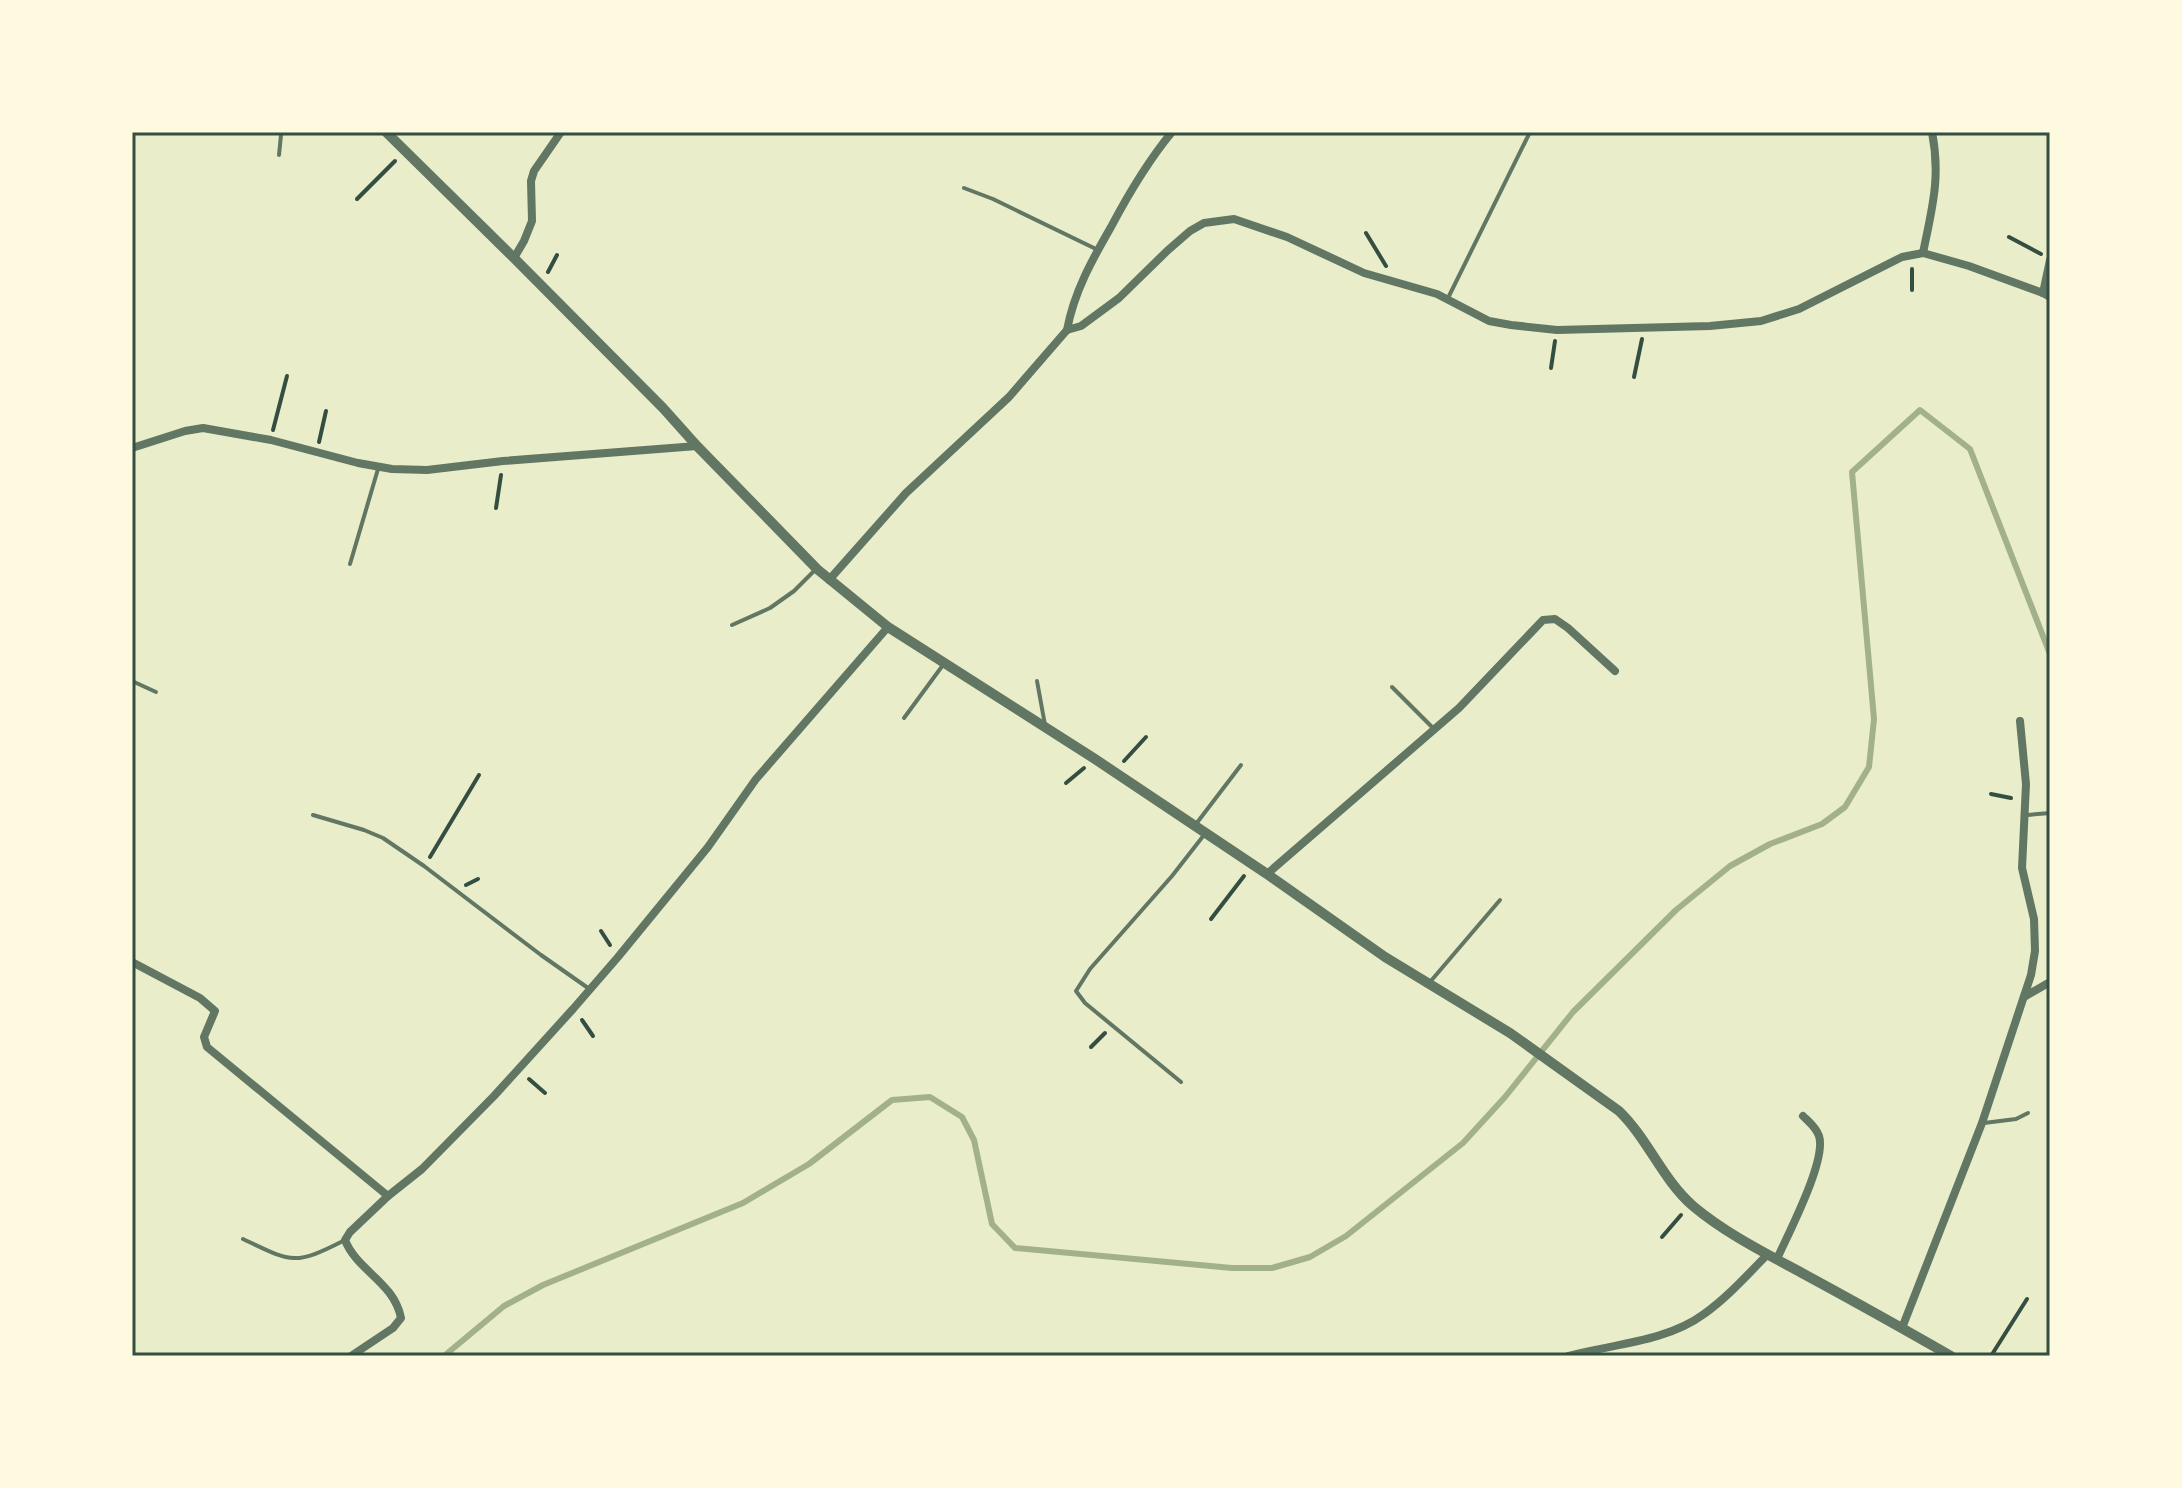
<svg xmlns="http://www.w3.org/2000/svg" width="2182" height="1488" font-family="'Space Grotesk',sans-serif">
  <rect width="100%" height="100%" fill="#e9edc9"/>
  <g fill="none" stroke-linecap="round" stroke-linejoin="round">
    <polyline stroke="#a3b18a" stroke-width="6" points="444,1356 504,1306 543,1285 743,1203 809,1164 892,1100 930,1097 962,1117 974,1140 992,1224 1015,1248 1232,1268 1272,1268 1310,1257 1346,1236 1463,1143 1505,1097 1573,1012 1676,910 1730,866 1770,844 1822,824 1845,807 1869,767 1874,719 1852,472 1920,410 1970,449 2050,654"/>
    <g stroke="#344e41" stroke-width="4">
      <polyline points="357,199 395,161"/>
      <polyline points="1366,233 1386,266"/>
      <polyline points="2009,237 2041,254"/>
      <polyline points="548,272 557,255"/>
      <polyline points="1912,290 1912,269"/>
      <polyline points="1551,368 1555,341"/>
      <polyline points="1634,377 1642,339"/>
      <polyline points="273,430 287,376"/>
      <polyline points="319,442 326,411"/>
      <polyline points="496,508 501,475"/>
      <polyline points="1124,761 1146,737"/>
      <polyline points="1066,783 1084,768"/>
      <polyline points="1991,794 2011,798"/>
      <polyline points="430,857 479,775"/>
      <polyline points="466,885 478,879"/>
      <polyline points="1211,919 1244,876"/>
      <polyline points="601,931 610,945"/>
      <polyline points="582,1020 593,1036"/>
      <polyline points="1091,1047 1105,1033"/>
      <polyline points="529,1079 545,1093"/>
      <polyline points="1662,1237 1681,1215"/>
      <polyline points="1991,1356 2027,1299"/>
    </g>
    <g stroke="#617663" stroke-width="4">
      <polyline points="279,155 281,135 283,132"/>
      <polyline points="964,188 993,199 1096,249"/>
      <polyline points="1448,298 1530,132"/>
      <polyline points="350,564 378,469"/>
      <polyline points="732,625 770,608 794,591 815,570"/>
      <polyline points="132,681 156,692"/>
      <polyline points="1037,681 1045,725"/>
      <polyline points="1392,687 1434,729"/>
      <polyline points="904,718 943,665"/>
      <polyline points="313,815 364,830 383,838 424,866 541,955 588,988"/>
      <polyline points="2027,815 2050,813"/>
      <polyline points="1196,824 1241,765"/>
      <polyline points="1430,982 1500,900"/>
      <polyline points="1181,1082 1085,1003 1076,991 1090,969 1172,876 1204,835"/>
      <polyline points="1984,1123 2016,1119 2028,1113"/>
      <path d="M243,1239C291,1262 294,1266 343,1241"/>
    </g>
    <g stroke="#617663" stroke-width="8">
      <path d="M1923,253C1932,208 1941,178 1932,132"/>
      <polyline points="514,258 524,241 532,221 531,181 534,171 561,132"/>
      <polyline points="2043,293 2050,260"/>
      <path d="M1067,330C1074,292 1092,260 1111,227C1129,193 1148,161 1172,132"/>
      <polyline points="132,448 185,431 203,428 271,440 358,463 392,469 427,470 503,461 697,446"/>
      <polyline points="829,580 906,493 1009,397 1067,330 1081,326 1119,298 1167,251 1190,231 1204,223 1234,219 1287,237 1364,273 1437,294 1489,321 1511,325 1557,330 1710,326 1761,321 1799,309 1902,257 1923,253 1969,266 2043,293 2050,297"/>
      <polyline points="1267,874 1459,708 1543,620 1555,619 1568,628 1615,671"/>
      <polyline points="132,962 200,998 215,1011 204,1037 207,1047 388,1196"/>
      <polyline points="2024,997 2050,982"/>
      <path d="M1777,1259C1788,1234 1827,1160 1819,1136C1816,1127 1809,1122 1803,1116"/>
      <polyline points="1902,1328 1982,1123 2031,975 2035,951 2034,919 2022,868 2026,784 2020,721"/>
      <path d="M351,1356L393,1328L401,1318C394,1282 357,1271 345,1240L350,1232L388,1196L422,1169L494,1096L573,1009L618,957L708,847L756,779L888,627"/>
      <path d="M1568,1356C1613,1344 1666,1342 1704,1314C1728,1297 1747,1275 1768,1254"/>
    </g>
    <path stroke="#617663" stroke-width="10" d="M386,132L514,258L663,408L697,446L817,569L888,627L1095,759L1267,874L1385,957L1510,1033L1619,1111C1648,1139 1662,1179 1693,1206C1725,1233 1765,1253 1802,1273C1852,1300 1902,1328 1951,1356"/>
  </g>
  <rect width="2182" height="1488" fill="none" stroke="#fefae0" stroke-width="268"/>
  <rect x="134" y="134" width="1914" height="1220" fill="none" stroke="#344e41" stroke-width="3"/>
</svg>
